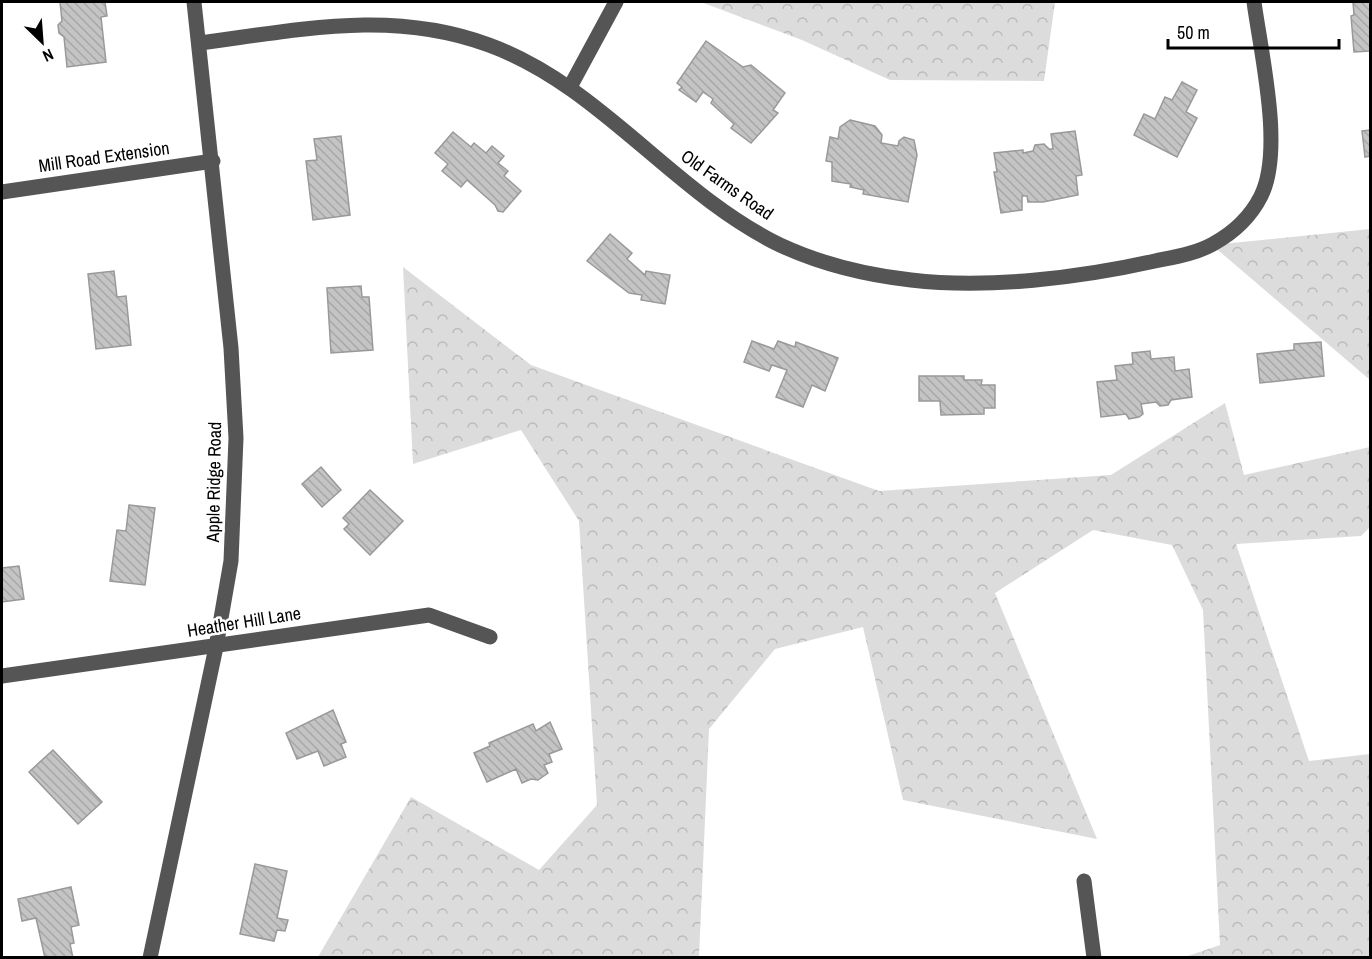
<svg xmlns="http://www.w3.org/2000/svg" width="1372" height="959" font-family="'Archivo Narrow',sans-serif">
  <defs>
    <pattern id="forest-crowns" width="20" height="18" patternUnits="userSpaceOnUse" patternTransform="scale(1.5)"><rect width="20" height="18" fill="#dcdcdc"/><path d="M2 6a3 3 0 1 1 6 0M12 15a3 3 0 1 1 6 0" fill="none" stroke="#bbb"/></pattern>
    <pattern id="building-back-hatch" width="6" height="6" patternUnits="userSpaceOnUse" patternTransform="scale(1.5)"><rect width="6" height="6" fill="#c4c4c4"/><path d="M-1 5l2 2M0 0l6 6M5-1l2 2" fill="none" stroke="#a7a7a7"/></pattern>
  </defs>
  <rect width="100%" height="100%" fill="#fff"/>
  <g fill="url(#forest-crowns)">
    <polygon points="701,2 1055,2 1044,81 890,80 802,40"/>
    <polygon points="1370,229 1370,380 1212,245"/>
    <polygon points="403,267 531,365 879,491 1111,475 1225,403 1244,475 1370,447 1370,527 1361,536 1236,544 1309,761 1370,754 1370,957 1185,957 1220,945 1203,610 1172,545 1093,530 995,593 1097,839 903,800 863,627 775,649 709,729 699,957 318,957 411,797 539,870 597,805 579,521 521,430 413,464"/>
  </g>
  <g fill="url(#building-back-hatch)" stroke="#999" stroke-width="1.5">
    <polygon points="60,2 105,2 107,16 101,17 106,62 67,67 64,37 59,33 58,25 62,21"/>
    <polygon points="1353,2 1370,2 1370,51 1354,52 1351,16 1354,15"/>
    <polygon points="706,41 743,67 751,65 785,93 773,110 778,113 751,143 731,128 734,124 711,103 713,99 703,92 696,102 679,90 682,87 677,83"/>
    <polygon points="1182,82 1197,90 1186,112 1197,118 1177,157 1134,135 1144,114 1155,119 1165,97 1172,100"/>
    <polygon points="850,120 875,126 882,135 881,143 898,146 899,141 904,137 914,140 917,155 908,202 863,194 864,190 850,187 851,184 832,181 832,162 826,161 830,137 838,139 840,127"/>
    <polygon points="1370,130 1370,161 1370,156 1365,157 1362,131"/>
    <polygon points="1075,131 1082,175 1076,176 1078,195 1043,202 1028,202 1027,196 1022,196 1022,210 1001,213 994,172 997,172 994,153 1023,150 1023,153 1033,151 1035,145 1044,144 1049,149 1053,149 1051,134"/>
    <polygon points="453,132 471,147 474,143 486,153 492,146 504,156 498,163 508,171 504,176 521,191 503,212 498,211 495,205 467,180 461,187 442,171 448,164 435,153"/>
    <polygon points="341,136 350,215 313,220 306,161 317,160 314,139"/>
    <polygon points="610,234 632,253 627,259 645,275 646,271 670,275 665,304 641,300 642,295 629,293 587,261"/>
    <polygon points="114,271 117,297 126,296 131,345 96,349 88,274"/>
    <polygon points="361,286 362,297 369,297 373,350 331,353 327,288"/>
    <polygon points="752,341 774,349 778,341 795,347 796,342 838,358 825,391 812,385 803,407 776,397 787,370 772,365 769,371 744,362"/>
    <polygon points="1321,342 1324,376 1260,383 1257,354 1294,350 1294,344"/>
    <polygon points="1150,351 1151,359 1174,357 1175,371 1189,369 1192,397 1171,400 1168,405 1160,406 1156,402 1141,404 1143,414 1139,417 1129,419 1126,414 1101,417 1097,382 1117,380 1115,366 1133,364 1132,353"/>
    <polygon points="919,376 964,376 964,380 982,380 981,385 995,385 995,408 984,408 984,414 941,415 940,401 919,401"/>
    <polygon points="321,467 341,490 322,507 302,484"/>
    <polygon points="370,490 403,521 370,555 344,529 349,524 343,518"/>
    <polygon points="129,505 155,508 145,585 110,581 117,530 126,531"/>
    <polygon points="19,566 24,599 2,602 2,568"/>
    <polygon points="333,710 346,742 341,744 346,757 324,766 318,751 297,759 286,733"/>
    <polygon points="550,722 562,749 549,754 552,762 544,765 548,773 538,780 531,779 522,783 516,769 487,782 474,753 490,746 489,743 533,724 536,731"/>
    <polygon points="53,750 102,802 78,824 29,772"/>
    <polygon points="255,864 287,871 277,918 288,920 285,931 277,930 274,941 240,934"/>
    <polygon points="71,887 79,925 71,927 74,943 70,944 73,958 45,958 36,918 22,921 18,899"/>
  </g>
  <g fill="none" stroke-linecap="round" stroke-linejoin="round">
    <g stroke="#555" stroke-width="15">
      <path d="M200,43C299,30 392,9 489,45C601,86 673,193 780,245C821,264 866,275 911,280C988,289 1079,278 1155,261C1174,257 1195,254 1213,244C1233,233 1251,216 1261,196C1284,150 1261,54 1254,2"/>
      <polyline points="570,87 616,2"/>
      <polyline points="2,192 213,161"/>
      <polyline points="2,676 429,615 490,637"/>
      <polyline points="1084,881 1094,958"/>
      <polyline points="150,958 216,647 231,561 236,438 231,348 194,2"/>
    </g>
  </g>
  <g text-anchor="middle" stroke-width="5" stroke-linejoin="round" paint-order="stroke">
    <g font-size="18" fill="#000" stroke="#fff">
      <text transform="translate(104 157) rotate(-8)" y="6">Mill Road Extension</text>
      <text transform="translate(727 185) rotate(35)" y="6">Old Farms Road</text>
      <text transform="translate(214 482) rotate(-89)" y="6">Apple Ridge Road</text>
      <text transform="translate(244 622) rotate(-9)" y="6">Heather Hill Lane</text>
    </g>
  </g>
  <rect width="1372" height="959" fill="none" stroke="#000000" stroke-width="6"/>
  <g transform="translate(42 42) rotate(155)" stroke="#ffffff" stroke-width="4.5" paint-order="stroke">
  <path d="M0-4.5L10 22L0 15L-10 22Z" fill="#000000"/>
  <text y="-9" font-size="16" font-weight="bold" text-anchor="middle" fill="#000000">N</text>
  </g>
  <path d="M1168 39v9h171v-9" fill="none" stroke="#000000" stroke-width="3"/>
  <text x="1177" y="39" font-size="18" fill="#000000" stroke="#ffffff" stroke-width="4.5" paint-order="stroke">50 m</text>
</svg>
